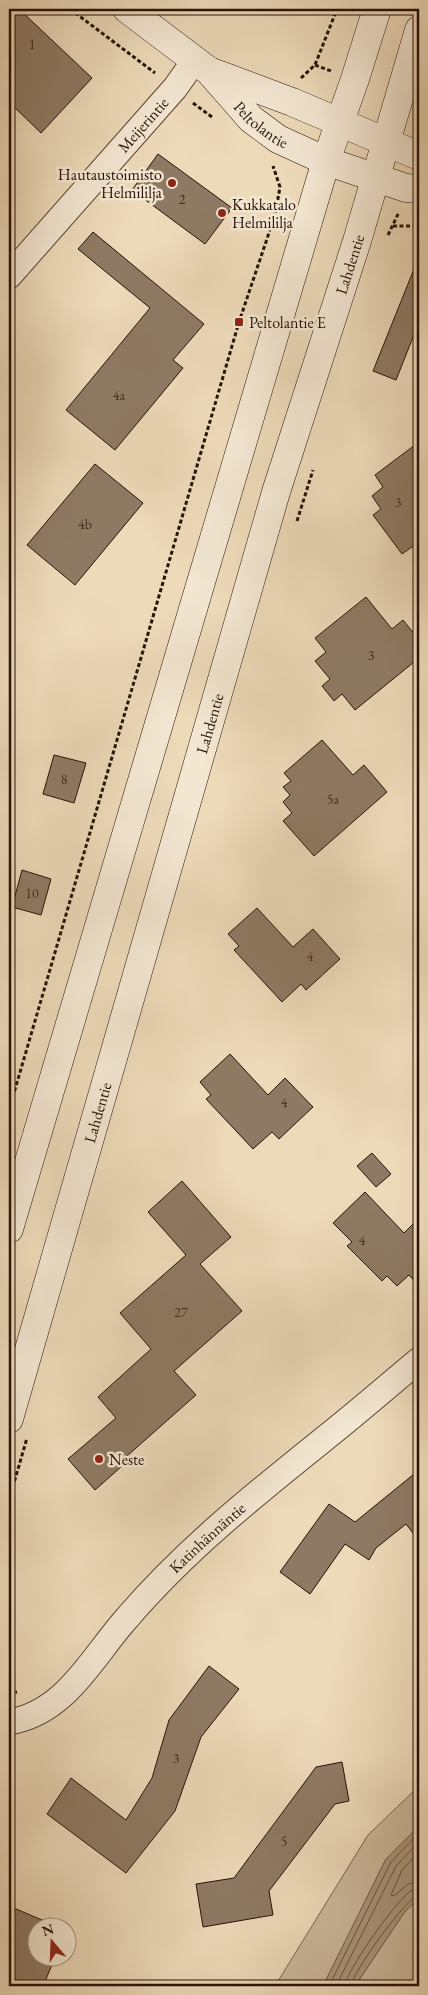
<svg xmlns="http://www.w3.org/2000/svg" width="428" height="1995" font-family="'EB Garamond',serif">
  <rect width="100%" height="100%" fill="#eddab9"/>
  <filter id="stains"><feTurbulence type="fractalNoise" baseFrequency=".004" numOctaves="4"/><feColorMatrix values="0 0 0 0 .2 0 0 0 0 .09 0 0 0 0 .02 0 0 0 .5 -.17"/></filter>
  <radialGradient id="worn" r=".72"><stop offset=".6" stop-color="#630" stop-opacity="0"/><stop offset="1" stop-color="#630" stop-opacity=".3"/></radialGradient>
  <g fill="#cbb89b" stroke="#796451">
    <polygon points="419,1786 419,1826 386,1859 323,1986 275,1986 368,1835"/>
    <polygon points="419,1898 419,1986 355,1986 404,1913"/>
  </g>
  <polygon fill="#aa967c" stroke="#76614d" points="419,1826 419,1898 404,1913 355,1986 323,1986 386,1859"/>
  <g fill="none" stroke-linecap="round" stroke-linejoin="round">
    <g stroke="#685442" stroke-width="1">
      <polyline points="419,1852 402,1870 391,1895 394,1896 408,1884 419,1881"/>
      <polyline points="329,1986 391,1862 419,1833"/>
      <polyline points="336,1986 396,1866 419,1842"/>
      <path d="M345,1986C345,1972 398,1898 412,1890C415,1888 416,1889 419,1888"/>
      <path d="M351,1986C352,1973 407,1896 419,1895"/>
    </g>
  </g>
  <g fill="#8e7a64" stroke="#271107">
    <polygon points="9,9 19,9 92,78 41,133 9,102"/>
    <polygon points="158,154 232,208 205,244 132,190"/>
    <polygon points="93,232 204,324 173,360 183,368 115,450 66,410 150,308 78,249"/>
    <polygon points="418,259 419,322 396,380 373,371"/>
    <polygon points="419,442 419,542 402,554 373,515 381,509 372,496 383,487 375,475"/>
    <polygon points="95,464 143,503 75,585 27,545"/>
    <polygon points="366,597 392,629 403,620 419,640 419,658 355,710 342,694 334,701 322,686 330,679 315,661 326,652 315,638"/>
    <polygon points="322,740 353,775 364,765 387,792 314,856 283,821 292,813 283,802 290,795 283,787 291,781 284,773"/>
    <polygon points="54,755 86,763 74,803 43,794"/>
    <polygon points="22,870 51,879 41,915 12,907"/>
    <polygon points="257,908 293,947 313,929 340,959 306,990 301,984 282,1002 234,950 239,946 228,934"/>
    <polygon points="230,1054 268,1095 285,1078 313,1107 279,1139 272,1132 253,1149 206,1099 211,1095 200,1082"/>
    <polygon points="372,1153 391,1174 376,1187 357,1166"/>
    <polygon points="182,1181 231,1237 200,1264 242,1311 174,1371 196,1395 127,1456 130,1459 95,1490 68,1459 116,1418 98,1397 151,1349 120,1313 186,1255 148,1212"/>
    <polygon points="365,1192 404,1233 419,1218 419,1286 409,1275 397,1286 387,1276 382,1281 347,1246 352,1242 333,1223"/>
    <polygon points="419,1470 419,1541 406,1524 376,1548 369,1560 345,1544 310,1594 280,1572 329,1504 355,1522"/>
    <polygon points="209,1666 239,1689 201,1737 175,1811 126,1873 47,1814 71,1778 126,1820 152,1778 169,1720"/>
    <polygon points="342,1762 349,1801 335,1804 269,1891 273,1915 203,1927 196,1884 234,1878 316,1767"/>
    <polygon points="9,1906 61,1928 38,1928 38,1958 55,1958 43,1986 9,1986"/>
  </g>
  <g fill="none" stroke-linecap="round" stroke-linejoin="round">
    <g stroke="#584334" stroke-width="27">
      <g id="minor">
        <path id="s1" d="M9,276L175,88L195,60"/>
        <path id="s2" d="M9,1722C66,1713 92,1657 127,1618C187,1548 258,1492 329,1435C359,1411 389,1385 419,1360"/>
      </g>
    </g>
    <g stroke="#271107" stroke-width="29">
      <g id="secondary">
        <path id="s3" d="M127,9L209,71L251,119L278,139L326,161L406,188L419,189"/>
        <polyline points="212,72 292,102 419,156"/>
        <polyline points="9,1229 326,161 355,79 377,9"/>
        <path id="s4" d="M9,1419L276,492L357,241L419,30"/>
      </g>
    </g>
    <g stroke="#271107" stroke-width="3" stroke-dasharray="4 2.5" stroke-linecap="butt">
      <polyline points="70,9 155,73"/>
      <polyline points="315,65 331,71"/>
      <polyline points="301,78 315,65 337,9"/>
      <polyline points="193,103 212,117"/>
      <polyline points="393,226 419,226"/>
      <polyline points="388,235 399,212"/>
      <polyline points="297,521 313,470"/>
      <polyline points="9,1110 239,322 275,215 280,187 273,166"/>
      <polyline points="9,1500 27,1438"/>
      <polyline points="9,1693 17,1692"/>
    </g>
    <use href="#minor" stroke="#f3e7d2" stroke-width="25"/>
    <use href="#secondary" stroke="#f3e7d2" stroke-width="28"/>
  </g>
  <g fill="#8f2418" stroke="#f3e7d2" stroke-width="2">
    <circle cx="172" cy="183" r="5"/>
    <circle cx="222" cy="213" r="5"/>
    <rect x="234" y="317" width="10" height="10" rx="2.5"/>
    <circle cx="99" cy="1459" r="5"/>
  </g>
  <g text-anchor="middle" stroke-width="5" stroke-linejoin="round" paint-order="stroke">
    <g font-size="14" fill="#412b1e">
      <text x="32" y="49">1</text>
      <text x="182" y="204">2</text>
      <text x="119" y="400">4a</text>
      <text x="398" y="507">3</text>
      <text x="85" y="529">4b</text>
      <text x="371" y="660">3</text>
      <text x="64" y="784">8</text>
      <text x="333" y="804">5a</text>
      <text x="32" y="898">10</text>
      <text x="310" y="961">4</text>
      <text x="284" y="1107">4</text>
      <text x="362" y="1245">4</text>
      <text x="181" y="1317">27</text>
      <text x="176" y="1763">3</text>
      <text x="284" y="1846">5</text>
    </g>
    <g font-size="16" fill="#271107" stroke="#f3e7d2">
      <text dy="6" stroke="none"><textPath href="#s3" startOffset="178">Peltolantie</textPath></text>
      <text dy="6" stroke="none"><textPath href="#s1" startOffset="202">Meijerintie</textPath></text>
      <text dy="6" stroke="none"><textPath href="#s4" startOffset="1204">Lahdentie</textPath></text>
      <text dy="6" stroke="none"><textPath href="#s4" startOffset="724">Lahdentie</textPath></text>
      <text dy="6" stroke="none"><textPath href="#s4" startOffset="319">Lahdentie</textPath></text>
      <text dy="6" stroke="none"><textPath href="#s2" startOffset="275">Katinhännäntie</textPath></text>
    </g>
    <g font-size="16" fill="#271107" stroke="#f3e7d2" text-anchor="start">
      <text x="162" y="180" text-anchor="end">Hautaustoimisto<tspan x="162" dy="18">Helmililja</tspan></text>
      <text x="232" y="210">Kukkatalo<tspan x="232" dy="18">Helmililja</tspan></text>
      <text x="249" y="328">Peltolantie E</text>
      <text x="109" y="1465">Neste</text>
    </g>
  </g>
  <rect width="428" height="1995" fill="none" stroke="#eddab9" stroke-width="30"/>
  <rect x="10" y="10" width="408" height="1975" fill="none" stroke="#271107" stroke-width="2.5"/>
  <rect x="15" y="15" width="398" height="1965" fill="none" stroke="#271107"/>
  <g transform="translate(52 1942) rotate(341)"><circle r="24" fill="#f3e7d2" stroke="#a19181"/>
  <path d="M0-4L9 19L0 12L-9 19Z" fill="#8f2418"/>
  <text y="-8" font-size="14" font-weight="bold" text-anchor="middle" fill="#271107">N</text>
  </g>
  <rect width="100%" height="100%" filter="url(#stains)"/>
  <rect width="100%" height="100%" fill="url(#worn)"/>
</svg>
